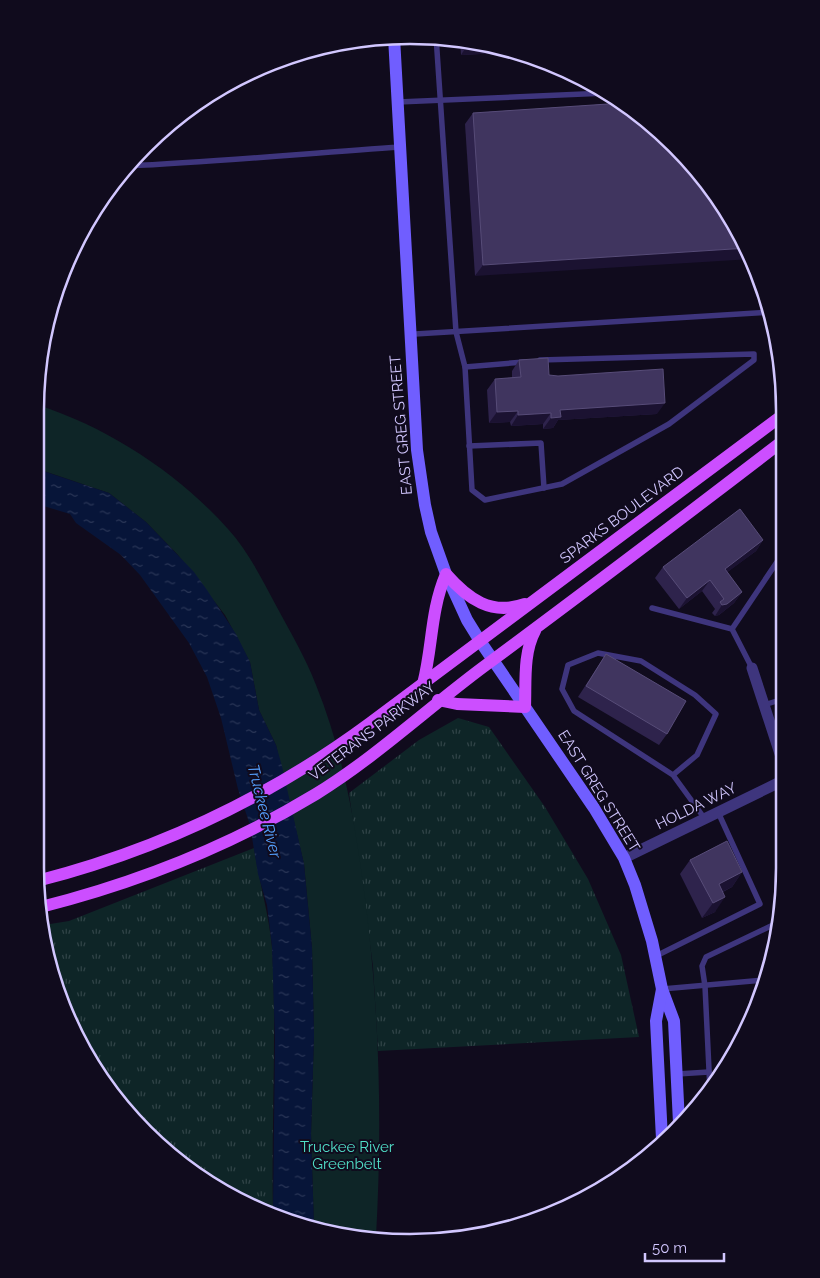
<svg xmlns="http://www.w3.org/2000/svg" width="820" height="1278" font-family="Raleway,sans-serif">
  <defs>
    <pattern id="grass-tufts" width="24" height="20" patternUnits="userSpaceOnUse" patternTransform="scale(1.25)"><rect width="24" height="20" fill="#0e2527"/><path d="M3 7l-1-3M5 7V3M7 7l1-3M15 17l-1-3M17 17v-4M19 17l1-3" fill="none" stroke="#304347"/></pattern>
    <pattern id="water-ripples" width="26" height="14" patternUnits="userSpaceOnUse" patternTransform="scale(1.25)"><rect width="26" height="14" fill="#071539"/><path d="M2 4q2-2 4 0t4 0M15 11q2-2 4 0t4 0" fill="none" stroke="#2a3657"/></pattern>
  </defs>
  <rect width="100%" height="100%" fill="#100b1d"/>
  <g fill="url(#grass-tufts)">
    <polygon points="458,718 489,727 545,807 588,879 621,955 639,1037 378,1051 373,966 349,793 419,740"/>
    <path d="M254,848C259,882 269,914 272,948C277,1037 271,1125 273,1214L181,1165L98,1077L55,988L44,925L69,921Z"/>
  </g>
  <path fill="#0e2527" d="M38,405C109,428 178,473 228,529C249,552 264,583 279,611C292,635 306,659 316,685C340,744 352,806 361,869C379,991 383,1114 376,1237L314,1227L311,1134L314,1035L312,948L304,864L276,745L259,710L250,662L225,615L178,555L146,522L109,493L38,469Z"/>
  <polygon fill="url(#water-ripples)" points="37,469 109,493 146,522 194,572 207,590 236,634 250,662 259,710 276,745 282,766 304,864 312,948 314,1035 311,1134 314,1227 289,1223 273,1214 275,1040 272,946 267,905 258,874 250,825 238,789 221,718 207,677 189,643 140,575 121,555 76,523 70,514 37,504"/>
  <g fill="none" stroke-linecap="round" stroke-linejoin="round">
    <g stroke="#3e357d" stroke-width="5.5">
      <polyline points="436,36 456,332 465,367 472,490 485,500 562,484 669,424 754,360 754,354 540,360"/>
      <polyline points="398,102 607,93"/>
      <path d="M127,166C219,162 310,153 401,147"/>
      <polyline points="415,334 772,312"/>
      <polyline points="465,367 524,362"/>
      <polyline points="469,446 541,443 544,488"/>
      <polyline points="652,608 732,629 752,668"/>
      <polyline points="732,629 783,553"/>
      <polyline points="764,705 783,699"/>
      <polyline points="673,775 697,755 716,714 695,695 641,661 598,653 568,665 562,689 574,711 673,775 705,819"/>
      <polyline points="656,956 760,904 718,812"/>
      <polyline points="662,989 765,980"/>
      <polyline points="677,1074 709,1072"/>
      <polyline points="710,1091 705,986 702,966 706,957 773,925 780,924"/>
    </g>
    <g stroke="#3e357d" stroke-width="11">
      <polyline points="752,668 783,763"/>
      <polyline points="624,858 782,781"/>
    </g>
    <g stroke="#705eff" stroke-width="12">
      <polyline points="394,37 417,450 425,505 431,532 446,574 467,620 480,641 594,808 624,858 635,885 652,941 662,989 674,1021 679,1123"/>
      <polyline points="662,989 656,1021 662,1139"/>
    </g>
    <g stroke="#cc4eff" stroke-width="12">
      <path d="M423,684C433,645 430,612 446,574C468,599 491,616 525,604"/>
      <path d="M438,700L457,704L525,707C526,683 523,653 535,631"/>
      <path d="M37,881C158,850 270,797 370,723L784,414"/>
      <path d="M41,907C136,883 232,845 316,794C376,757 429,707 486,665C586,591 685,516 784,440"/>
    </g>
  </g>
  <g fill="#2e234c">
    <polygon points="460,40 507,48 517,52 461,55"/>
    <polygon points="623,103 475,276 465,124 473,113"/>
    <polygon points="519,360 549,375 657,414 558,420 553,428 543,429 543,424 511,426 510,422 489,423 487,390 495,379 512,378 512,371"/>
    <polygon points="763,540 756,551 727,572 742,592 734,603 719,615 715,616 712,613 715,609 702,591 679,609 655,578 663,567"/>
    <polygon points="606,654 667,734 659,745 578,697"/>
    <polygon points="690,860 742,872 732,887 723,892 715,912 702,918 680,874"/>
  </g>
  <g fill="#1b1231">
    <polygon points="480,43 507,48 517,52 461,55 468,44"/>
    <polygon points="327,46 321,55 286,56 290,55"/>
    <polygon points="169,134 161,145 146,146 157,135"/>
    <polygon points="748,248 752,259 475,276 483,265"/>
    <polygon points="665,403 657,414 558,420 553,428 543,429 551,418 560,410"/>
    <polygon points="518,411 510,422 489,423 497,412"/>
    <polygon points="551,413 543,424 511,426 518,415"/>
    <polygon points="763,540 756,551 717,580 725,569"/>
    <polygon points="710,580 702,591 679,609 687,598"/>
    <polygon points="742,592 734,603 719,615 715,616 722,605"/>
    <polygon points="742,872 732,887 709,898 719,884"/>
    <polygon points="725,897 715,912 702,918 713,903"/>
  </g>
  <g fill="#40355f" stroke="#574c78">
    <polygon points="468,41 480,43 468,44"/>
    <polygon points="623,103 639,113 692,163 746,244 748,248 483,265 473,113"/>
    <polygon points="168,124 169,134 157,135 163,128"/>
    <polygon points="548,358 549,375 558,376 663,369 665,403 560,410 561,417 551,418 551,413 518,415 518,411 497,412 495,379 521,377 519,360"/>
    <polygon points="740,509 763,540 725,569 742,592 727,604 722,605 720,602 724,599 710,580 687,598 663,567"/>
    <polygon points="606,654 686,701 667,734 586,686"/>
    <polygon points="727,841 742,872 719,884 725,897 713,903 690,860"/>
  </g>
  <g text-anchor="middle" stroke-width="4" stroke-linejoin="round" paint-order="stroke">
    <g font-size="15" fill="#d2c7ff" stroke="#100b1d">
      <text transform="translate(401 425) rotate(-95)" y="5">EAST GREG STREET</text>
      <text transform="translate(622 515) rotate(-37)" y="5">SPARKS BOULEVARD</text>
      <text transform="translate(372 731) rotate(-37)" y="5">VETERANS PARKWAY</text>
      <text transform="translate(599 791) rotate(58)" y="5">EAST GREG STREET</text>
      <text transform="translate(696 806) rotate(-26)" y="5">HOLDA WAY</text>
    </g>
    <g font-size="15" fill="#51e0c9" stroke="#100b1d">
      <text x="347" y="1152">Truckee River<tspan x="347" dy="17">Greenbelt</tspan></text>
    </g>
    <g font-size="16" font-style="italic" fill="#55a1ff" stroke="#100b1d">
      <text transform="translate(265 811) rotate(76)" y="6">Truckee River</text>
    </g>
  </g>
  <path d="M0 0H820V1278H0ZM410 44H410A366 366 0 0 1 776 410V868A366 366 0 0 1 410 1234H410A366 366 0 0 1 44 868V410A366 366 0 0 1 410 44Z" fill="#100b1d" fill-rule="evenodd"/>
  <path fill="none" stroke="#d2c7ff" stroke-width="2.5" d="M410 44H410A366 366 0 0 1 776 410V868A366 366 0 0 1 410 1234H410A366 366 0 0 1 44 868V410A366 366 0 0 1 410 44Z"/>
  <path d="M645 1253v8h79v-8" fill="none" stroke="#d2c7ff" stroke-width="2.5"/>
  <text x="652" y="1253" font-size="15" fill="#d2c7ff" stroke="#100b1d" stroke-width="4" paint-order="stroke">50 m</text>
</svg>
